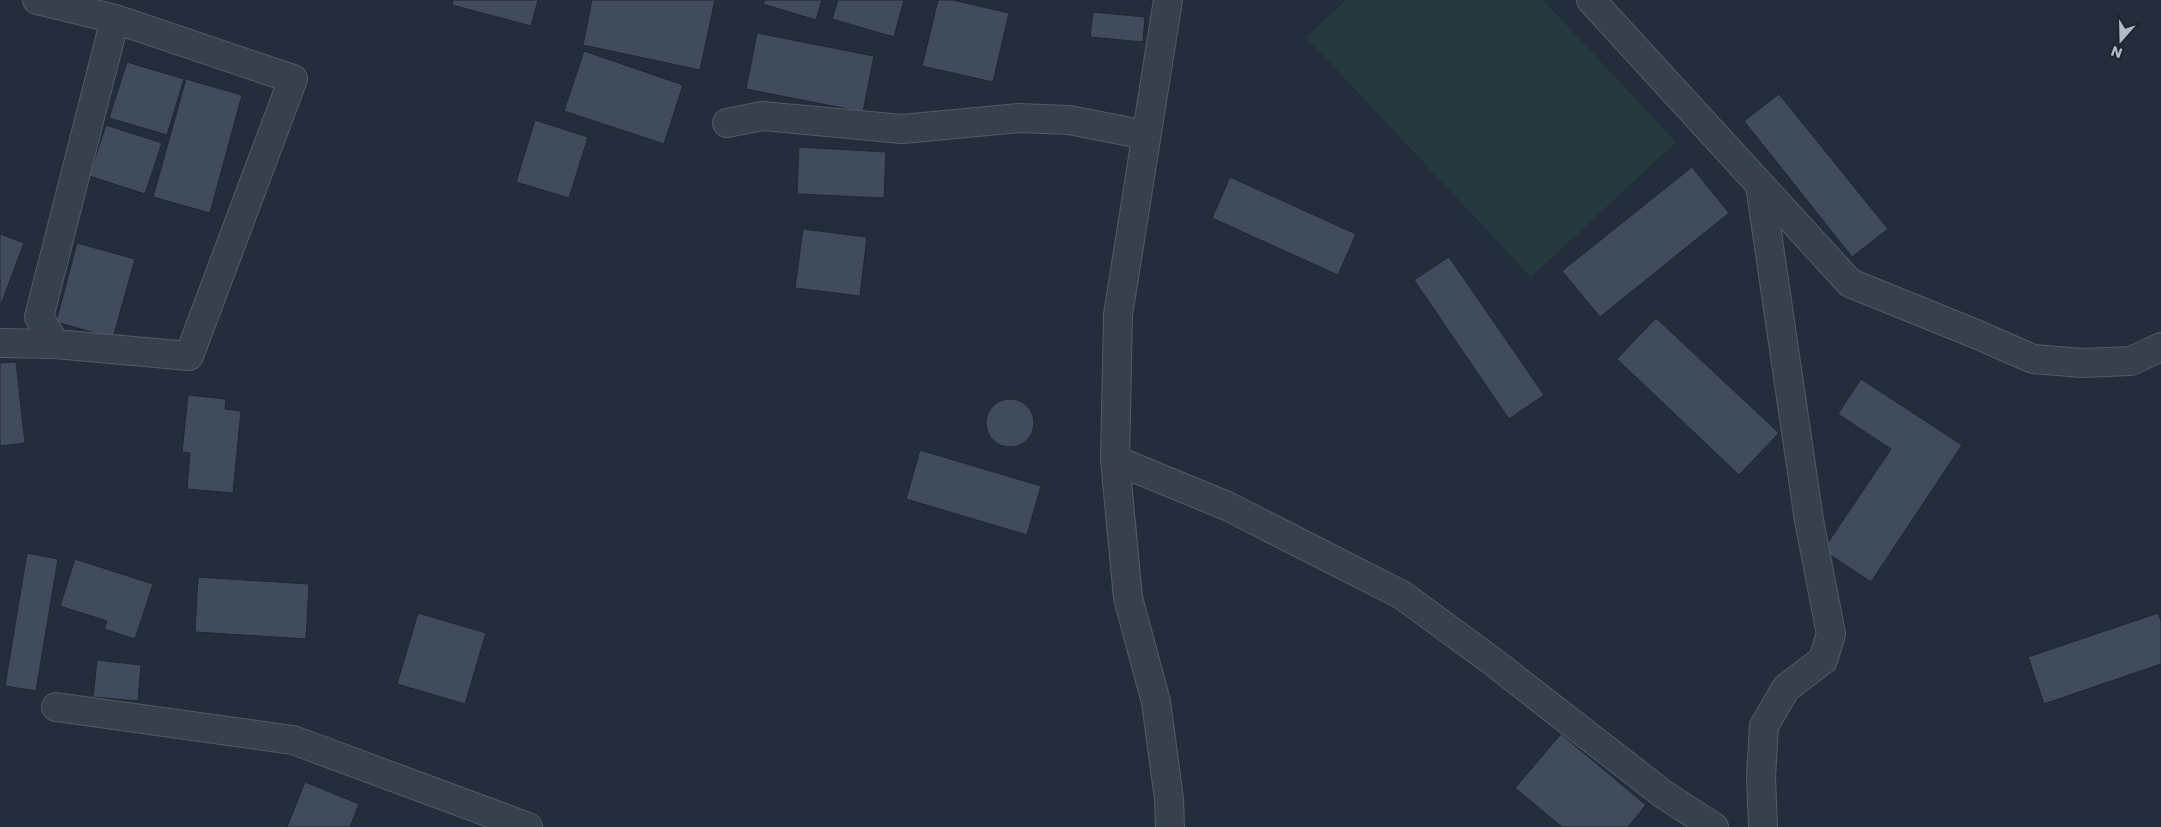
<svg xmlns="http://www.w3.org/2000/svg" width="2161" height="827" font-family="Poppins,sans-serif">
  <rect width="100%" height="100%" fill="#242d3c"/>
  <polygon fill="#263a3d" points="1346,0 1543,0 1676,142 1531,277 1306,37"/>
  <g fill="#404b5b" stroke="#1f2733">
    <polygon points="453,0 538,0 531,26 452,5"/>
    <polygon points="592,0 715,0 700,70 583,45"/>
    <polygon points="765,0 822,0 816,20 763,4"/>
    <polygon points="836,0 904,0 894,37 832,19 838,0"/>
    <polygon points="938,0 953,0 1009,13 993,82 922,66"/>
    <polygon points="1093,12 1145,17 1143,42 1090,37"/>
    <polygon points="757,33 874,56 863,112 746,89"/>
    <polygon points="584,51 683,85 664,144 564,111"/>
    <polygon points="127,62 184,79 167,135 109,118"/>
    <polygon points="186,79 242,95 210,213 153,197"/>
    <polygon points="1779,94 1888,229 1852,257 1744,121"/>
    <polygon points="535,120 588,137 569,198 516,182"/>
    <polygon points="106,125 162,143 145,194 89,176"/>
    <polygon points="799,147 886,152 884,198 797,194"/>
    <polygon points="1692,167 1729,213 1600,317 1562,271"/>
    <polygon points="1230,177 1356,234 1338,275 1212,218"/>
    <polygon points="803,229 867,237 860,296 795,288"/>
    <polygon points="0,234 24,243 0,307"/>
    <polygon points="77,243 135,259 113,338 56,322"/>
    <polygon points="1449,257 1544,395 1509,419 1414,280"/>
    <polygon points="1656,318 1779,433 1739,475 1617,359"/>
    <polygon points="16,362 25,443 0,446 0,363"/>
    <polygon points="1861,379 1962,445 1871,582 1823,550 1891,449 1838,414"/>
    <polygon points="188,395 226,399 225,409 241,411 233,493 187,489 190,453 182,452"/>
    <circle cx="1010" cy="423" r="24"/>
    <polygon points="920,450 1041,486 1027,535 906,499"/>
    <polygon points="27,553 58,559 36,691 5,686"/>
    <polygon points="75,559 153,584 135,639 104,629 107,621 60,606"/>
    <polygon points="198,577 309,584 306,639 195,632"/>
    <polygon points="418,613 486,633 465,704 397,684"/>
    <polygon points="2158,613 2161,621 2161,664 2044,704 2028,657"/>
    <polygon points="97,660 141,665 138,701 93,697"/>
    <polygon points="1561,734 1646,805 1628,827 1562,827 1515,788"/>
    <polygon points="305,782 359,804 350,827 287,827"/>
  </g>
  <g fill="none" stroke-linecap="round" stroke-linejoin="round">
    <g stroke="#535b67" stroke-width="30">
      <g id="street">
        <polyline points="37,0 115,19 293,79 189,356 55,344 39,317 115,19"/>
        <polyline points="1168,0 1118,315 1115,460 1128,598 1156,702 1169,799 1170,827"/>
        <polyline points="1591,0 1850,283 1976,334 2033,359 2082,363 2131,361 2161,347"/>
        <polyline points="727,123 762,116 902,129 1019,118 1069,120 1146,135"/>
        <polyline points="1760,185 1809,520 1831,634 1823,660 1786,688 1764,726 1761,777 1763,827"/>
        <polyline points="0,343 55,344"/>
        <polyline points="1115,460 1227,506 1402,595 1492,661 1663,794 1714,827"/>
        <polyline points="56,707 293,740 528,827"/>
      </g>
    </g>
    <use href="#street" stroke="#38404c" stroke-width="28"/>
  </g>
  <g transform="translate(2121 40) rotate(200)" stroke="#1d2531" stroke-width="4" paint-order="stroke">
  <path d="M0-4L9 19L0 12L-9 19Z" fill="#b4bbc8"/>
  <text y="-8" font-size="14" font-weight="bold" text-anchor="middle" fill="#b4bbc8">N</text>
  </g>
</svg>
